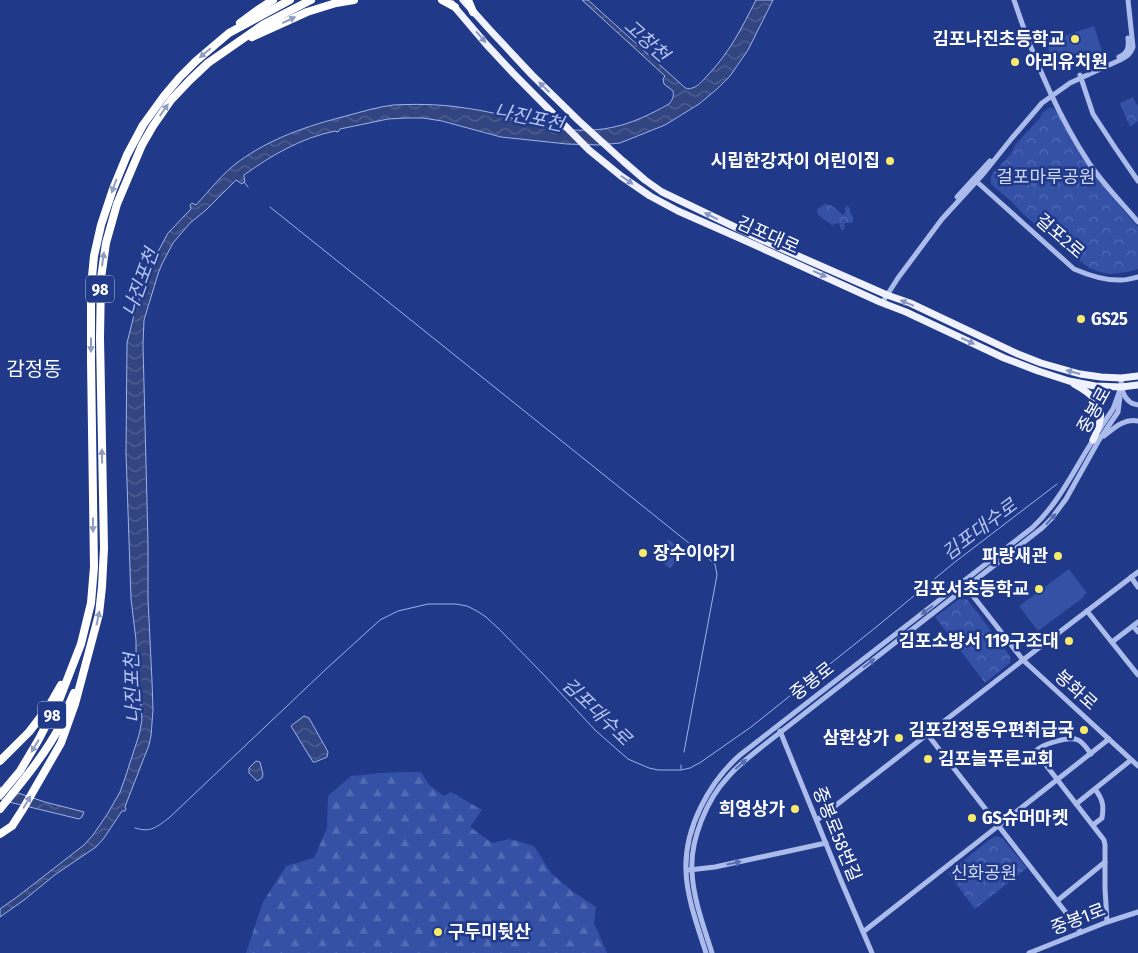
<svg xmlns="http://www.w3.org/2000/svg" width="1138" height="953" font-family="'Fira Sans Condensed','Noto Sans KR',sans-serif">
  <defs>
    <pattern id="forest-firs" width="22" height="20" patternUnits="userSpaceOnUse" patternTransform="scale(1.25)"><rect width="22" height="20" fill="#3451a6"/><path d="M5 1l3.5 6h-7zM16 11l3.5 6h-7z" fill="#526bb3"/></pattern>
    <pattern id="park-crowns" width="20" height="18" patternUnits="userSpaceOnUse" patternTransform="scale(1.25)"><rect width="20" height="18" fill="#3451a6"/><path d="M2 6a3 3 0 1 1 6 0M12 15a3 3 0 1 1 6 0" fill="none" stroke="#526bb3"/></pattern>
    <pattern id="garden-furrows" width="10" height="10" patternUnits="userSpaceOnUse" patternTransform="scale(1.25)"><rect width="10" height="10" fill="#3451a6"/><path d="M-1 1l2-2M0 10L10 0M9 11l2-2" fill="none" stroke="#526bb3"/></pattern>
    <pattern id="water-waves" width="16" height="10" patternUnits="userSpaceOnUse" patternTransform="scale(1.25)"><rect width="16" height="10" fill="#334581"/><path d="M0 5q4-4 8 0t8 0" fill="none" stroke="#526194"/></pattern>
  </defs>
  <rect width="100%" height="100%" fill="#203989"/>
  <g fill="#3451a6">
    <polygon points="1094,26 1103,54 1055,70 1046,42"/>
    <polygon points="1069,569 1087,593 1083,596 1084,597 1038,631 1019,606"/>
  </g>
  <polygon fill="url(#forest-firs)" points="409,772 421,772 429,785 444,796 451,792 482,810 470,827 492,843 510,839 534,846 551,873 572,891 596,907 594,923 607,953 246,953 263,902 286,866 314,858 327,828 328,796 351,776 379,773"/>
  <g fill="url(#park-crowns)">
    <polygon points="1133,97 1138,107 1138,121 1130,127 1120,103"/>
    <polygon points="1049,108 1053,108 1060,114 1109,193 1138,227 1138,269 1127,272 1111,274 1099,272 1089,268 1050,237 1024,215 1012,202 991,184 991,177 993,173 1010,155 1016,144 1040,118 1042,113"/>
    <path d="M825,204L831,205L843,215L845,213L846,205L850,208V212L853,217V222L850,223H845L844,230H841L839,223L832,225C825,219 807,213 825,204Z"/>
    <polygon points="959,599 967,599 1010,656 1010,663 985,683 935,617"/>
    <polygon points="996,836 1002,838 1027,868 975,909 948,873 989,840"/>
  </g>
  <polygon fill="url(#garden-furrows)" points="668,539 683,551 670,568 654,557"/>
  <g fill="url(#water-waves)" stroke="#9eb3ec">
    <path d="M582,0H588L682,85C685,88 688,90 692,88C698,87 703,80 707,76C730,52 741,29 756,0H773L748,50L730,76L717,89L699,104L665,125L620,143L599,145L567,144L501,137L442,121L423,118H406L388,119L340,129L338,132L335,131C301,138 272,155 244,175V177L245,181L242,184L236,180L206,210L190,223L173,243L162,264L158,274L144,320L143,345L148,543V599L152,681L153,710L151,736L149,745L126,804L125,807L126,809L125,811H122L104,838L96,847L56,874L24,900L0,917V909L17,897L84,845L93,835L108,813L120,792L125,778L139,735L142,720L141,706L136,681V640L131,599L126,453L127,343L135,311L153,261L168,233L191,209L190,205L192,203L196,205C210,190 222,174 238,162C271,138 307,126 346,116C361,112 377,107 393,105C414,104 437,104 458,107C474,109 490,112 506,116C514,119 523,122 531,124C556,130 589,133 614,127C633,123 653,113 669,104C673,99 674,96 673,91L664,84L663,79L665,76Z"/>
    <polygon points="304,716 309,718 328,752 327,757 315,762 313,762 291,726"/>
    <polygon points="256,761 260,762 263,774 262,778 257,781 249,773 249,768"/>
    <polygon points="0,787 45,802 84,812 82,817 79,819 9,802 0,799"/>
  </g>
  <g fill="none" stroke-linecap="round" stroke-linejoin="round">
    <g stroke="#9eb3ec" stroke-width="1">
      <polyline points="244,182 248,187"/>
      <polyline points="270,207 715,564 717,575 684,752"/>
      <polyline points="681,769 681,765"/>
      <path d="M135,828C151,833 157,827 170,817L325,670L380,620L398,611L428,604H456L467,606L477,611L486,617L499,629L544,675L595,730L628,759L649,768L658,770H681L690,768L701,762L751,727L875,628L955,562L1057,484"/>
    </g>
    <g stroke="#abbbeb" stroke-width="5">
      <path d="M1014,0C1033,57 1056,113 1089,163C1103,184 1122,203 1138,222"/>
      <path d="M1119,57C1128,53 1129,47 1128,38"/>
      <polyline points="1080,75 1093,114 1114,146 1138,181"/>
      <path d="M976,181L1074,269C1088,275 1107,281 1122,280C1127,280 1133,278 1138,277"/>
      <polyline points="957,197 990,161"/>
      <path d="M882,303L898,278L942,219L984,173L1012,138L1042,103L1070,83L1120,60C1126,57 1130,55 1133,47L1128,0"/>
      <path d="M1121,378C1121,386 1123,397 1130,402C1132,404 1135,404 1138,405"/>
      <polyline points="1099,430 1113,409 1121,387"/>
      <path d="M1104,436C1114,428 1124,418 1138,421"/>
      <polyline points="1131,577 1138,587"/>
      <polyline points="966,587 1023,660 1138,766"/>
      <polyline points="1087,611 1138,675"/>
      <polyline points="1133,626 1138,632"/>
      <polyline points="1112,642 1138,622"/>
      <polyline points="780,731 842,883 872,953"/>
      <polyline points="928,735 1081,932"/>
      <path d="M1091,754C1088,750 1083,742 1078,740C1069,736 1042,744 1036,751L1039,756L1104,840L1105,845V888L1107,922"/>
      <polyline points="1076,804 1131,760"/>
      <polyline points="817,820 1023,660 1138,572"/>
      <path d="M1093,825L1102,818C1104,805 1103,800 1095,789"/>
      <polyline points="689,870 715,867 826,843"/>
      <polyline points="1057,901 1105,862"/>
      <polyline points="863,932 1109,739"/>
      <path d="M706,953C698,927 687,899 686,871C684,829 709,782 740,755L1032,528C1060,502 1074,469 1095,437"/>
      <path d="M712,953C704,927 693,899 692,871C690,840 707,799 728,777C737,766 748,758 759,749L1042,528L1051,519L1066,499L1099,440L1118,412L1120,397"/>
      <polyline points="1029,953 1107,922 1138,912"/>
    </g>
    <g stroke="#eff2fe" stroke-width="7">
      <polyline points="463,0 490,30 532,75 579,121 623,161 645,180 662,192 762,240 887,295 910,303 1018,354 1041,363 1080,374 1101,377 1121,378 1138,376"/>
      <polyline points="452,4 486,44 513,73 589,150 621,176 650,196 678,211 746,241 880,302 906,312 1004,358 1038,371 1069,381 1095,386 1121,387 1138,385"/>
      <path d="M1074,384C1101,399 1108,410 1093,440"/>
    </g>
    <g stroke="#fff" stroke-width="8">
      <polyline points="442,0 455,7"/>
      <polyline points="468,0 473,12"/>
      <polyline points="240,23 259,9 273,0"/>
      <polyline points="252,37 307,12 336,3 354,0"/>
      <polyline points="0,761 29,732 49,706 61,685"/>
      <polyline points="0,795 20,771 39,739 60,698 81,644 91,603 94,567 91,361 91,287 94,256 101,225 113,189 127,155 143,125 164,96 180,77 196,61 229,33 290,0"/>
      <path d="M0,809C21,783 44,756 60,726C65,715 69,704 74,693"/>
      <polyline points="0,834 12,826 23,809 61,743 75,704 99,614 102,587 104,548 100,338 101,278 106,243 117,204 142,145 153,126 171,100 190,80 208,63 264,24 311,0"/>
    </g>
  </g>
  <defs><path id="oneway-solid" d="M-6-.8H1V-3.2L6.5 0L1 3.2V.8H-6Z" transform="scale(1.25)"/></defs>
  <g fill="#909cc4">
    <use href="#oneway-solid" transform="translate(289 20) rotate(-25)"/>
    <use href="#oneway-solid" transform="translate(205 53) rotate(140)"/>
    <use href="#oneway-solid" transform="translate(164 110) rotate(-55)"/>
    <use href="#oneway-solid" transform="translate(114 186) rotate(110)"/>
    <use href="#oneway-solid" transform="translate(103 259) rotate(-82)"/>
    <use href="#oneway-solid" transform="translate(91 345) rotate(90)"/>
    <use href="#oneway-solid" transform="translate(102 456) rotate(-91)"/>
    <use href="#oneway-solid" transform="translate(93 525) rotate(90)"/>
    <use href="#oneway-solid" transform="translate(98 618) rotate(-78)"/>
    <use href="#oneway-solid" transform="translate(35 746) rotate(122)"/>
    <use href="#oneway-solid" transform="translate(27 802) rotate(-59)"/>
  </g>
  <g fill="#8896c4">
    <use href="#oneway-solid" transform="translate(481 37) rotate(49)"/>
    <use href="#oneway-solid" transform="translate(544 87) rotate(-136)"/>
    <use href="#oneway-solid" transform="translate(627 180) rotate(35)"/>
    <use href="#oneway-solid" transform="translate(711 216) rotate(-154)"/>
    <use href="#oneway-solid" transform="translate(820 274) rotate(24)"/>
    <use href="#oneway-solid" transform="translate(907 303) rotate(-158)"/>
    <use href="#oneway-solid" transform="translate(968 341) rotate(25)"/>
    <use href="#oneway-solid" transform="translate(1073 372) rotate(-165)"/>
  </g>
  <g fill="#586db0">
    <use href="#oneway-solid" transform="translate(1051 519) rotate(-48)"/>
    <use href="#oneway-solid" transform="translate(927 610) rotate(143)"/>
    <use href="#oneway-solid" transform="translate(869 663) rotate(-38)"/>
    <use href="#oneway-solid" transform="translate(741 764) rotate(-41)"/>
    <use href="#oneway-solid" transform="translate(734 863) rotate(-12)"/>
  </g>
  <g fill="#f8eb6b" stroke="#203989" stroke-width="2">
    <circle cx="1075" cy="39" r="5"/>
    <circle cx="1015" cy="62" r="5"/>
    <circle cx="890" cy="161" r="5"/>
    <circle cx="1081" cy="319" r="5"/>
    <circle cx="643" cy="553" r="5"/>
    <circle cx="1058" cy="556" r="5"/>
    <circle cx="1039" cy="589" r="5"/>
    <circle cx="1069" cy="641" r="5"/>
    <circle cx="1084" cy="730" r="5"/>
    <circle cx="899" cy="738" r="5"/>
    <circle cx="928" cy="759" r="5"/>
    <circle cx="795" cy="809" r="5"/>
    <circle cx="972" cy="818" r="5"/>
    <circle cx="438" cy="932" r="5"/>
  </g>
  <g text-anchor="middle" stroke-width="5" stroke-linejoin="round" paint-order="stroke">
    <g fill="#203989" stroke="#bcc4dc" stroke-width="1">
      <rect x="86" y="275.5" width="28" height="27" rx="4"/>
      <rect x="38" y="701.5" width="28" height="27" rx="4"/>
    </g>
    <g font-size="16" font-weight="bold" fill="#fff">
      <text x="100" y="295">98</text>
      <text x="52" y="721">98</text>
    </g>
    <g font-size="18" font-weight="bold" fill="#fff" stroke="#203989" text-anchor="end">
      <text x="1065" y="45">김포나진초등학교</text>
      <text x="1025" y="68" text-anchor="start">아리유치원</text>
      <text x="880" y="167">시립한강자이 어린이집</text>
      <text x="1091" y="325" text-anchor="start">GS25</text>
      <text x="653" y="559" text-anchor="start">장수이야기</text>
      <text x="1048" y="562">파랑새관</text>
      <text x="1029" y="595">김포서초등학교</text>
      <text x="1059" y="647">김포소방서 119구조대</text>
      <text x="1074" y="736">김포감정동우편취급국</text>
      <text x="889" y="744">삼환상가</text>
      <text x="938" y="765" text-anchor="start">김포늘푸른교회</text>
      <text x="785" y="815">희영상가</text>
      <text x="982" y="824" text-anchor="start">GS슈머마켓</text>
      <text x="448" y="938" text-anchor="start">구두미뒷산</text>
    </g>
    <g font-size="18" fill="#d0daf8" stroke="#203989">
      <text x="1046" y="183">걸포마루공원</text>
      <text x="984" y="879">신화공원</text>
    </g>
    <g font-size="18" fill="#fff" stroke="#203989">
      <text transform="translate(768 235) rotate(24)" y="6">김포대로</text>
      <text transform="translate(1060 236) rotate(41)" y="6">걸포2로</text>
      <text transform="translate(1094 410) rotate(-61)" y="6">중봉로</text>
      <text transform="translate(812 681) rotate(-38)" y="6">중봉로</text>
      <text transform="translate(1076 690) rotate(42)" y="6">봉화로</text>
      <text transform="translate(837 834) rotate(68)" y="6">중봉로58번길</text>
      <text transform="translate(1078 919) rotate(-21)" y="6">중봉1로</text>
    </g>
    <g font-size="19" font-style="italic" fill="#b7c6f2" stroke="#203989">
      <text transform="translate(647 40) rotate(42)" y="7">고창천</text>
      <text transform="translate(529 117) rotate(12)" y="7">나진포천</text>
      <text transform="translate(140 282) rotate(-70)" y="7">나진포천</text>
      <text transform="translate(979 529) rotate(-37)" y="7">김포대수로</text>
      <text transform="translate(132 688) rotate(-92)" y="7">나진포천</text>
      <text transform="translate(597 711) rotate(44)" y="7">김포대수로</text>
    </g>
    <g font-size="20" fill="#fff" stroke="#203989">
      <text x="34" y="376">감정동</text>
    </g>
  </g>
</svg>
